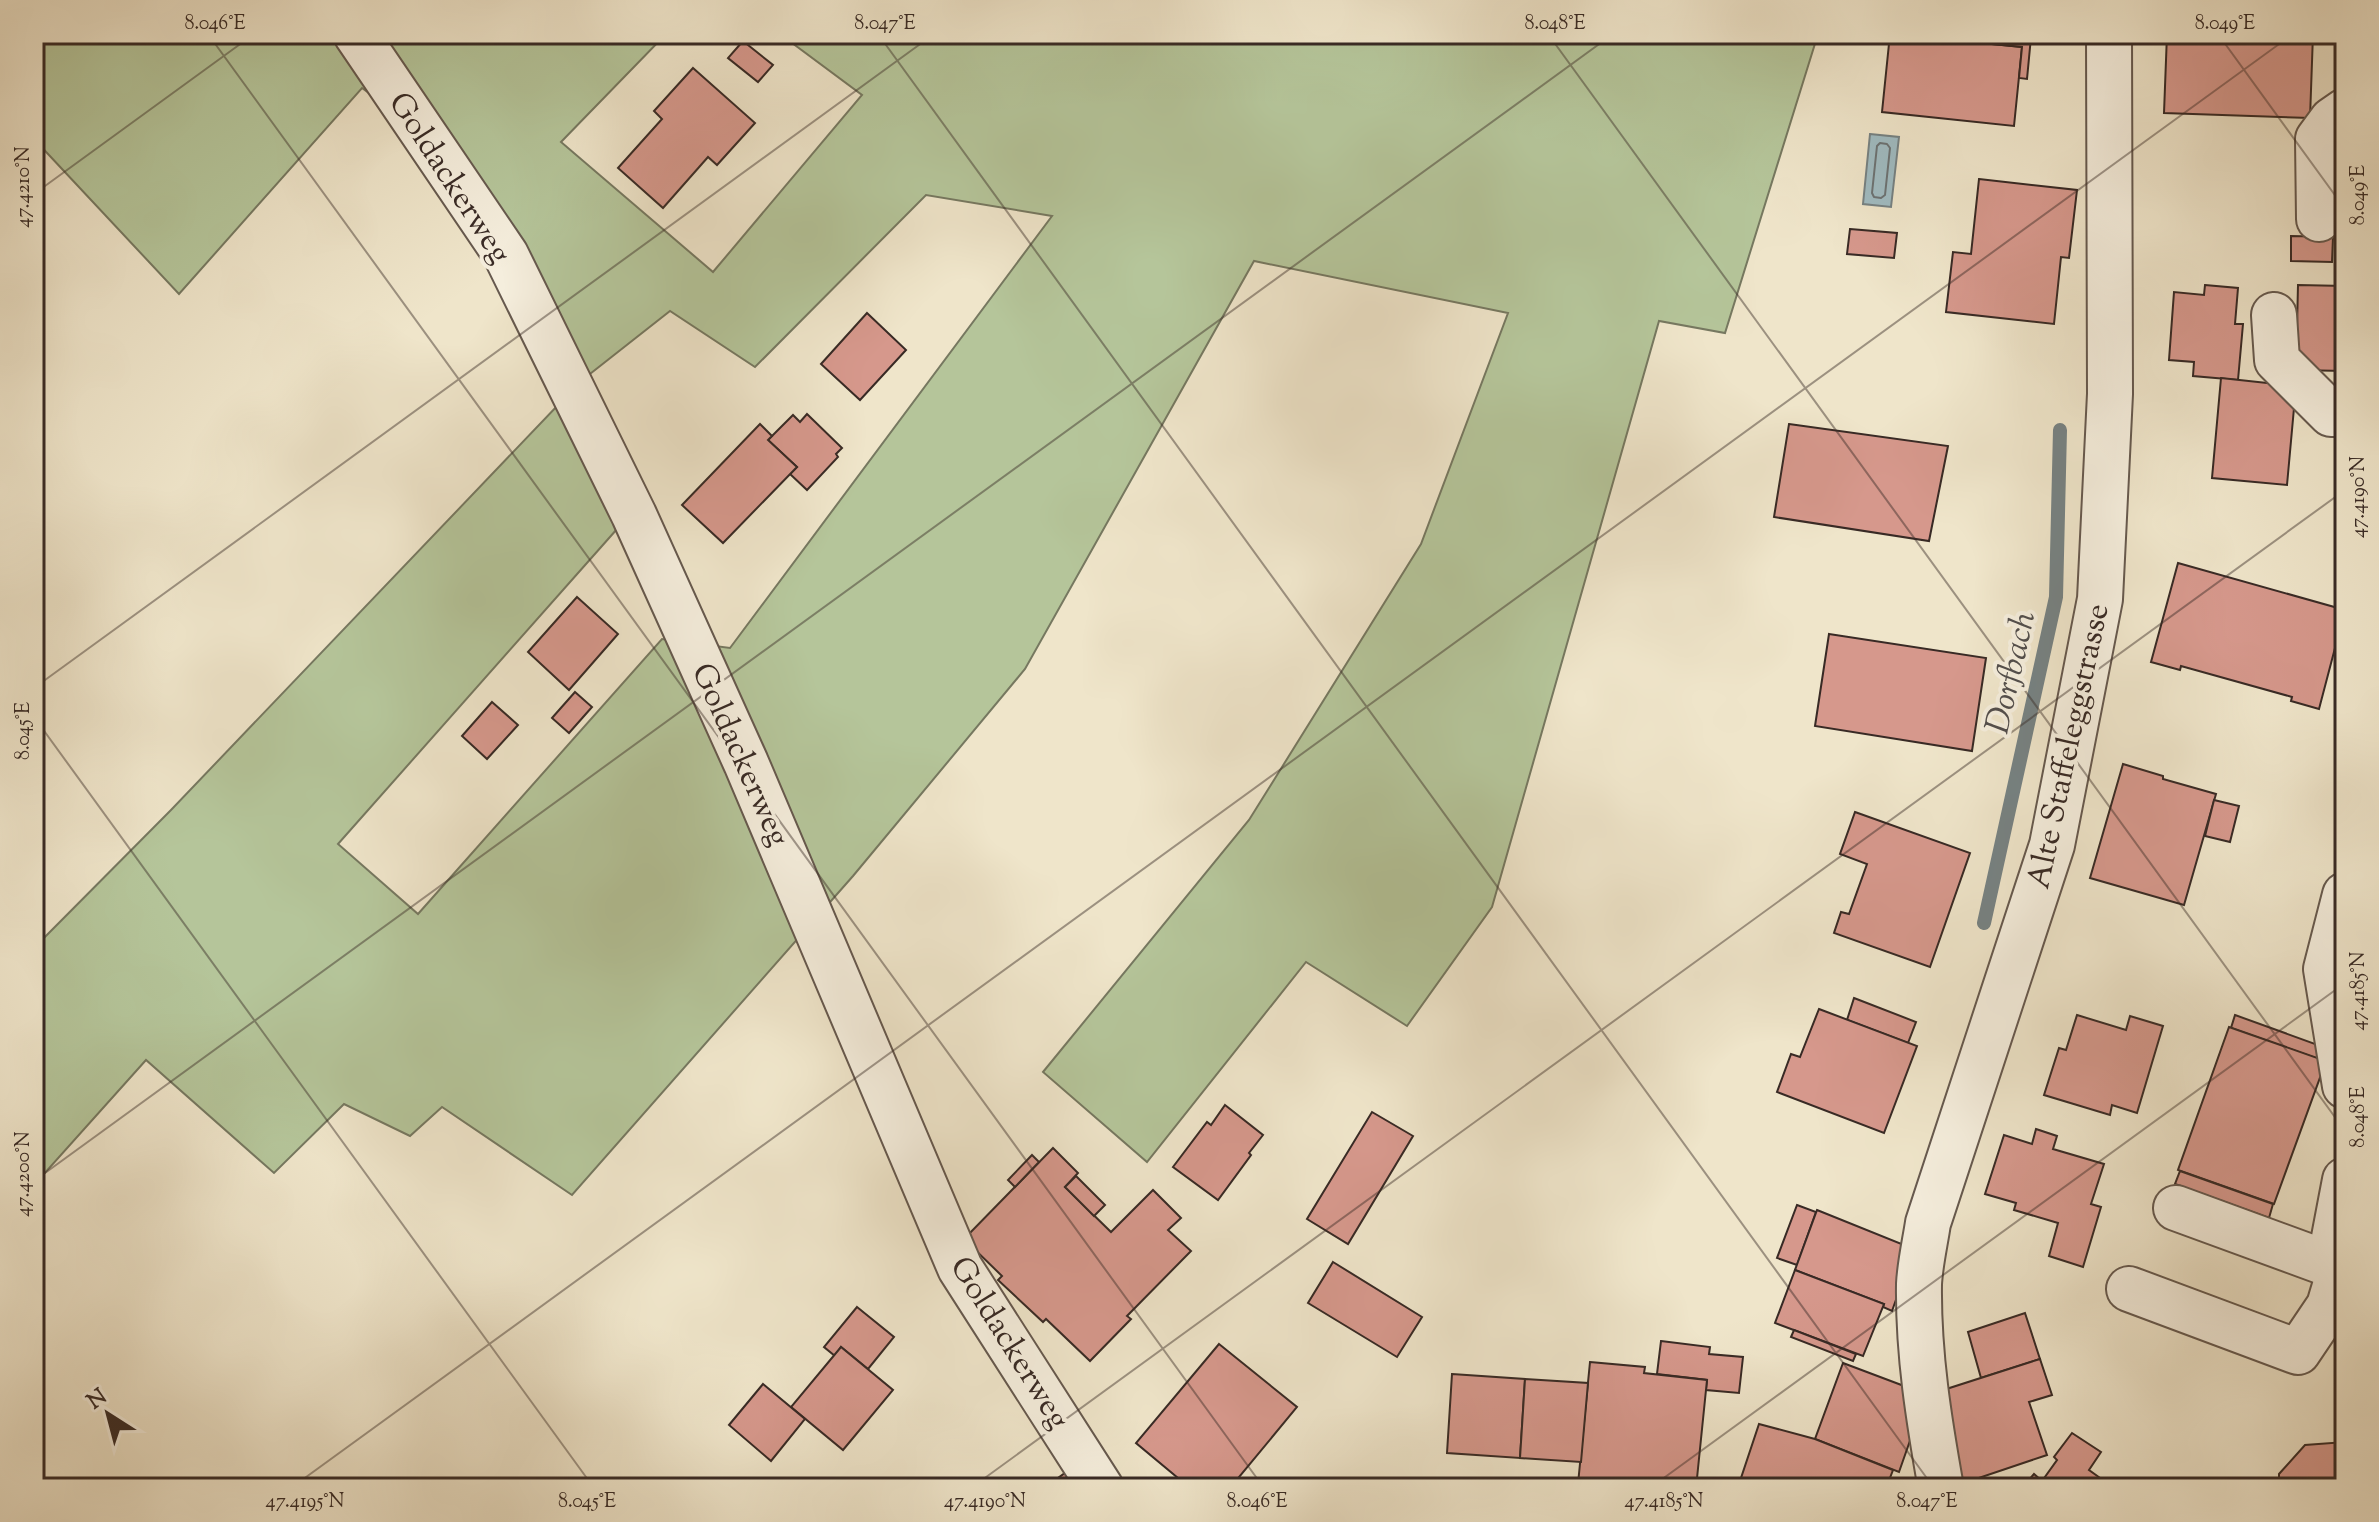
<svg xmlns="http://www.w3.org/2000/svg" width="2379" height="1522" font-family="'Sorts Mill Goudy',serif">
  <rect width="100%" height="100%" fill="#efe5ca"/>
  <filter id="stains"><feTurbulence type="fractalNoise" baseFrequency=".0025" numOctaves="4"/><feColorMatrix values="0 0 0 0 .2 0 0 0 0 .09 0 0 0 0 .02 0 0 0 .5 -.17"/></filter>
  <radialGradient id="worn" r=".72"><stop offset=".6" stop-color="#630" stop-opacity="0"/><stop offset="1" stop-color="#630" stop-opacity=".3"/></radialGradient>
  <polygon fill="#b5c59a" stroke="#767860" stroke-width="2" points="34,34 666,34 561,142 713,272 862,95 780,34 1818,34 1725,333 1659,321 1492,907 1407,1026 1306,962 1147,1162 1043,1072 1249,820 1421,544 1508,313 1254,261 1025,669 853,876 572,1195 442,1107 410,1136 344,1104 274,1173 146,1060 35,1184 34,948 171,810 560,403 625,520 338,844 418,914 662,639 730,648 1052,216 926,195 755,367 670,311 581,381 465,164 362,88 179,294 34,139"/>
  <polygon fill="#a0bcc2" stroke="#768283" stroke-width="2" points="1870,134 1899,137 1891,207 1863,204"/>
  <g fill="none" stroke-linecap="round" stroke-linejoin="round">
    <polygon stroke="#6c7374" stroke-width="2" points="1880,143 1887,144 1890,148 1885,195 1881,198 1874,197 1872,193 1877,146"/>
    <polyline stroke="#768283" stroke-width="14" points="1984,923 2056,597 2060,430"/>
  </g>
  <g fill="#d6988c" stroke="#382a25" stroke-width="2">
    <polygon points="1890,34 2022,47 2014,126 1882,112"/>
    <polygon points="1974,34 2031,37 2027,79 2019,78 2022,47 1973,42"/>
    <polygon points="2167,34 2313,34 2310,118 2164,113"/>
    <polygon points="743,41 773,65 758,82 728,58"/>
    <polygon points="693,68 755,123 717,165 708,157 663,208 618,168 662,119 654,111"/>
    <polygon points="1979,179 2077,190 2069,258 2061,257 2054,324 1946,312 1953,252 1971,254"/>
    <polygon points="1850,229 1897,233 1894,258 1847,254"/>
    <polygon points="2291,236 2333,237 2332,262 2291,261"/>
    <polygon points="2205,285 2238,288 2235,324 2243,324 2238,380 2193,376 2194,362 2169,360 2174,292 2204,295"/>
    <polygon points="2298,285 2345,286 2345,371 2296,370"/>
    <polygon points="867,313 906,350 860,400 821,364"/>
    <polygon points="2221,378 2296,386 2287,485 2212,478"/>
    <polygon points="807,414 842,448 836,454 838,457 807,490 790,474 797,467 768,440 793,415 800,422"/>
    <polygon points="760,424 772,436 768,440 797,467 723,543 682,505"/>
    <polygon points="1789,424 1948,446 1929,541 1774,517"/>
    <polygon points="2178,563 2345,610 2319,709 2291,701 2292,697 2181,666 2180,670 2151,662"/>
    <polygon points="577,597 618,634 569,690 528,652"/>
    <polygon points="1829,634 1986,658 1972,751 1815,726"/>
    <polygon points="575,692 592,707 569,733 552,718"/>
    <polygon points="492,702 518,725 487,759 462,736"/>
    <polygon points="2123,764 2163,776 2163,779 2216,794 2184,905 2090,878"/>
    <polygon points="2214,800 2239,806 2230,842 2205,836"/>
    <polygon points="1855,812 1970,853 1930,967 1834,933 1841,912 1849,914 1867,864 1840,854"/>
    <polygon points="1854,998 1916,1022 1908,1043 1847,1020"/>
    <polygon points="1819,1009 1917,1046 1884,1133 1777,1092 1791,1054 1800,1057"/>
    <polygon points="2077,1015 2126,1030 2130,1016 2163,1026 2137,1113 2112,1105 2110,1115 2044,1095 2059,1048 2066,1050"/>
    <polygon points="2235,1015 2329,1049 2324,1061 2231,1028"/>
    <polygon points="2229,1027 2326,1061 2274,1204 2178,1170"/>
    <polygon points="1225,1105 1263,1135 1249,1153 1251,1155 1218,1200 1173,1167 1207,1122 1211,1125"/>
    <polygon points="1372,1112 1413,1136 1348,1244 1307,1219"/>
    <polygon points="2036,1129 2057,1136 2053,1149 2104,1164 2091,1204 2101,1207 2083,1267 2049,1256 2058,1223 2014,1210 2016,1203 1985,1194 2004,1135 2032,1144"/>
    <polygon points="1053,1148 1078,1173 1065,1187 1111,1232 1153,1190 1181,1218 1168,1230 1191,1251 1127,1316 1131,1319 1090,1361 1046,1319 1043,1322 998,1280 1002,1276 964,1239"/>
    <polygon points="1032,1155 1039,1162 1015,1187 1008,1180"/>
    <polygon points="2180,1171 2273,1204 2269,1218 2175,1184"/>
    <polygon points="1076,1176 1105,1205 1094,1216 1065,1187"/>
    <polygon points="1797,1205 1816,1212 1797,1265 1777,1258"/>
    <polygon points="1817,1210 1914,1249 1892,1311 1883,1307 1884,1304 1795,1270"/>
    <polygon points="1333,1262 1422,1317 1397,1357 1308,1303"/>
    <polygon points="1795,1270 1884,1304 1863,1356 1775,1323"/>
    <polygon points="857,1307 894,1337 868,1369 841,1347 835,1356 824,1347"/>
    <polygon points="2025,1313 2040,1359 1981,1378 1968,1332"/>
    <polygon points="1794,1330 1856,1354 1853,1361 1791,1337"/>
    <polygon points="1661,1341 1710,1347 1709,1354 1743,1357 1739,1393 1706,1390 1707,1380 1657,1374"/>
    <polygon points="1219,1344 1297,1407 1230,1488 1190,1488 1136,1443"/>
    <polygon points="841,1347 893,1390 843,1450 791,1407"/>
    <polygon points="2040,1359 2052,1395 2029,1402 2047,1455 1964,1483 1934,1393"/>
    <polygon points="1590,1362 1645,1367 1644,1373 1707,1380 1696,1488 1621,1488 1578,1484"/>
    <polygon points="1843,1363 1920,1392 1919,1415 1899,1472 1815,1439"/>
    <polygon points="1452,1374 1525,1379 1520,1458 1447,1453"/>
    <polygon points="1525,1379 1588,1383 1581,1462 1520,1458"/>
    <polygon points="763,1384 805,1419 771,1461 729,1425"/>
    <polygon points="1759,1424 1815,1439 1893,1470 1886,1488 1757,1488 1740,1481"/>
    <polygon points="2072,1433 2101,1452 2089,1470 2114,1488 2022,1488 2034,1474 2042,1481 2057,1460 2054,1457"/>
    <polygon points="2345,1442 2345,1488 2279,1488 2279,1474 2305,1445"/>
    <polygon points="1072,1468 1087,1488 1044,1488"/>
  </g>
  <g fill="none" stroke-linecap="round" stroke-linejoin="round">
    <g stroke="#66594e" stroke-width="48">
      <g id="minor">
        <polyline points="356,34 506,255 634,515 746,763 960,1268 1101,1488"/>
        <polyline points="2319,219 2318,139 2332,120 2345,111"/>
        <polyline points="2274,315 2277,360 2331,414 2345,414"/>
        <polyline points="2345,895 2326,969 2345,1086"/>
        <polyline points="2176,1208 2329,1264 2345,1266"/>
        <polyline points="2329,1264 2345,1180"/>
        <polyline points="2129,1289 2298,1352 2329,1306 2341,1266"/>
        <path d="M1941,1488C1929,1421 1918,1353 1919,1284C1920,1264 1925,1243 1928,1223L2052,845L2100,599L2110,394L2109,34"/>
      </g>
    </g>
    <use href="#minor" stroke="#f5eedd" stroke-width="44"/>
  </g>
  <path fill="none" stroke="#382a25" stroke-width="2" stroke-opacity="0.45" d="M208,34L1264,1488M878,34L1934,1488M1548,34L2345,1131M2218,34L2345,209M34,194L254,34M34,688L934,34M34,717L594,1488M34,1181L1613,34M291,1488L2293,34M971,1488L2345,490M1650,1488L2345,983M2330,1488L2345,1477"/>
  <g text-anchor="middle" stroke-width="8" stroke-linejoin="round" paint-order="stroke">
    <g font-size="32" fill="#382a25" stroke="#f5eedd">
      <text transform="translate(451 177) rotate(57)" y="11">Goldackerweg</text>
      <text transform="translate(2067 746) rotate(-78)" y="11">Alte Staffeleggstrasse</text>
      <text transform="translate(742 754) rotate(66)" y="11">Goldackerweg</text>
      <text transform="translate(1011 1342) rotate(58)" y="11">Goldackerweg</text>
    </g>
    <g font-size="34" font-style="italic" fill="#524e4c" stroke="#f5eedd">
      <text transform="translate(2009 672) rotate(-77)" y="12">Dorfbach</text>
    </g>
  </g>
  <rect width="2379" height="1522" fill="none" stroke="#efe5ca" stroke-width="88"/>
  <g transform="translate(108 1414) rotate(324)" stroke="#f5eedd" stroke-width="6" paint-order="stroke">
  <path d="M0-6L14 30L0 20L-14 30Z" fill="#382a25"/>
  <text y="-12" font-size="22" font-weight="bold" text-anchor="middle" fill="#382a25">N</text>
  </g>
  <rect x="44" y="44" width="2291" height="1434" fill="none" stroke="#382a25" stroke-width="3"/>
  <g font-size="20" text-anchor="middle" fill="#382a25">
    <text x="215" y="29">8.046°E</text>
    <text x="885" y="29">8.047°E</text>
    <text x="1555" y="29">8.048°E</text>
    <text x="2225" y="29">8.049°E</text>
    <text transform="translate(22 187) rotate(-90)" y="7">47.4210°N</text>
    <text transform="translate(2357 195) rotate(-90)" y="7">8.049°E</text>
    <text transform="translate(2357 497) rotate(-90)" y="7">47.4190°N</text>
    <text transform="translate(22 731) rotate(-90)" y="7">8.045°E</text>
    <text transform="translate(2357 991) rotate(-90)" y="7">47.4185°N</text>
    <text transform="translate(2357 1117) rotate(-90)" y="7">8.048°E</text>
    <text transform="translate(22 1174) rotate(-90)" y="7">47.4200°N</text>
    <text x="305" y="1507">47.4195°N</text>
    <text x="587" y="1507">8.045°E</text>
    <text x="985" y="1507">47.4190°N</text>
    <text x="1257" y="1507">8.046°E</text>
    <text x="1664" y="1507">47.4185°N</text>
    <text x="1927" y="1507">8.047°E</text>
  </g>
  <rect width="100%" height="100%" filter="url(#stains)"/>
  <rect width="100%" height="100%" fill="url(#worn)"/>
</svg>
